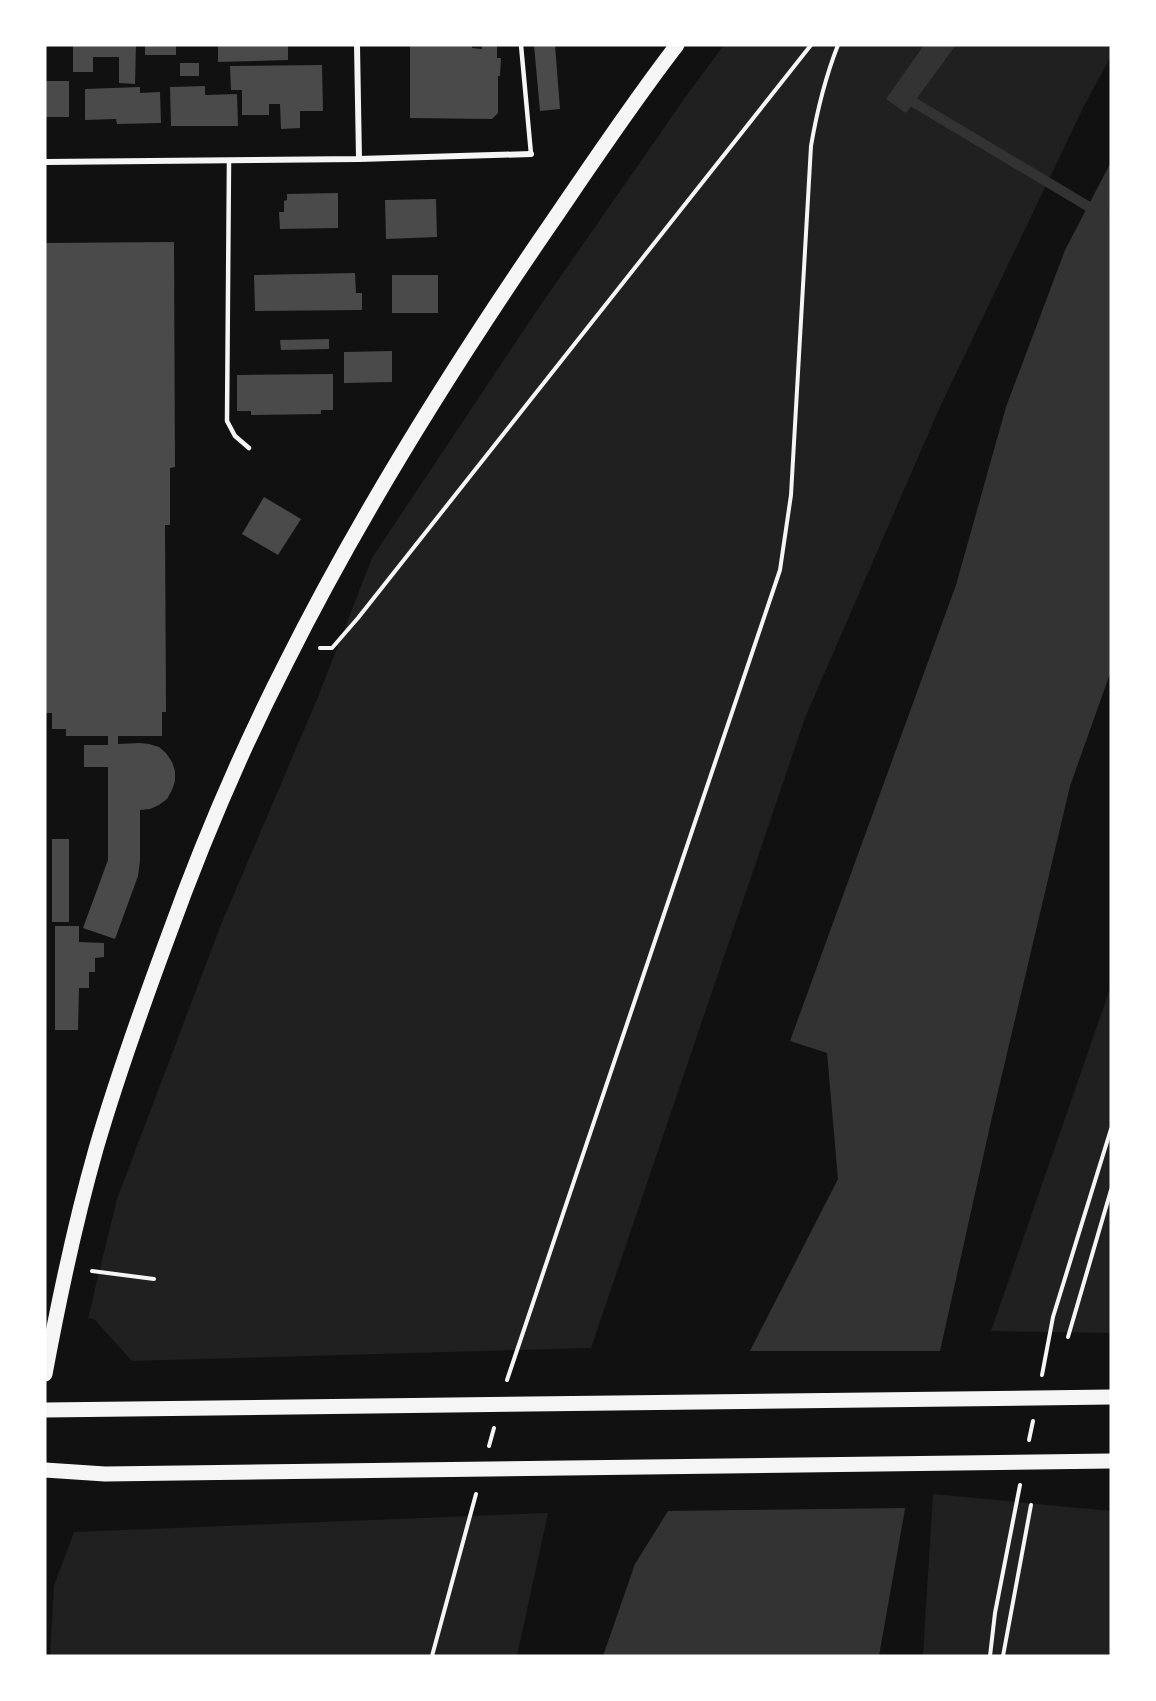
<svg xmlns="http://www.w3.org/2000/svg" width="1156" height="1701" font-family="Montserrat,sans-serif">
  <rect width="100%" height="100%" fill="#111"/>
  <g fill="#202020">
    <polygon points="724,45 1111,45 1111,56 1083,108 939,409 805,718 591,1348 132,1361 94,1319 88,1318 117,1199 220,927 318,697 372,558 531,319 689,92"/>
    <polygon points="1111,986 1111,1333 991,1331"/>
    <polygon points="933,1494 1111,1511 1111,1656 923,1656"/>
    <polygon points="548,1513 517,1656 50,1656 54,1586 74,1532"/>
  </g>
  <g fill="#333">
    <polygon points="924,45 956,45 906,113 886,99"/>
    <polygon points="1111,162 1111,671 1070,786 992,1117 905,1509 879,1656 603,1656 635,1564 668,1511 838,1179 827,1053 790,1041 956,585 1006,407 1065,250"/>
  </g>
  <polygon fill="#111" points="747,1351 943,1351 908,1508 665,1511"/>
  <g fill="none" stroke-linecap="round" stroke-linejoin="round">
    <polyline stroke="#333" stroke-width="10" points="903,96 1111,220"/>
  </g>
  <g fill="#4a4a4a">
    <polygon points="73,45 136,45 135,84 119,83 119,57 93,57 93,72 73,72"/>
    <rect x="145" y="45" width="31" height="10"/>
    <polygon points="218,45 288,45 288,60 218,62"/>
    <polygon points="410,45 472,45 472,48 482,49 482,45 497,45 497,58 501,58 500,76 498,76 498,113 492,119 410,118"/>
    <polygon points="534,45 555,45 560,109 540,111"/>
    <rect x="180" y="63" width="19" height="13"/>
    <polygon points="322,65 323,111 300,111 300,128 281,129 280,104 269,104 269,115 242,115 242,90 231,90 230,66"/>
    <rect x="45" y="81" width="24" height="36"/>
    <polygon points="205,86 205,95 237,94 238,126 171,126 170,87"/>
    <polygon points="140,87 140,93 160,92 161,123 117,124 116,119 85,120 85,89"/>
    <polygon points="338,193 338,228 280,229 279,212 284,212 284,201 287,200 287,194"/>
    <polygon points="436,199 437,237 386,239 385,200"/>
    <polygon points="174,242 175,467 170,468 170,525 165,525 166,712 162,712 162,736 118,736 118,744 140,743 149,744 159,747 166,753 172,762 175,771 175,781 172,790 167,799 159,805 150,809 140,810 140,861 138,876 115,939 83,928 108,860 108,767 84,767 84,745 108,745 108,736 66,736 66,729 52,729 52,713 45,713 45,243"/>
    <polygon points="355,273 356,293 362,293 362,310 255,311 254,275"/>
    <rect x="392" y="275" width="46" height="38"/>
    <polygon points="329,339 329,349 281,350 280,340"/>
    <polygon points="392,351 392,382 344,383 344,352"/>
    <polygon points="333,374 333,410 321,410 321,414 251,415 251,411 237,411 237,375"/>
    <polygon points="264,497 301,519 278,555 242,534"/>
    <rect x="52" y="839" width="17" height="83"/>
    <polygon points="55,926 79,926 79,942 104,943 104,957 95,958 95,972 89,972 89,988 79,988 78,1030 55,1030"/>
  </g>
  <g fill="none" stroke-linecap="round" stroke-linejoin="round">
    <g stroke="#f5f5f5" stroke-width="4">
      <polyline points="320,648 332,648 358,618 811,45"/>
      <polyline points="92,1271 154,1279"/>
      <polyline points="1068,1337 1111,1190"/>
      <polyline points="1042,1375 1053,1317 1111,1129"/>
      <path d="M507,1380L780,570L791,495L811,146C817,111 825,78 838,45"/>
      <polyline points="1029,1440 1033,1421"/>
      <polyline points="489,1446 494,1428"/>
      <polyline points="432,1656 476,1494"/>
      <polyline points="990,1656 995,1613 1020,1485"/>
      <polyline points="1003,1656 1031,1505"/>
    </g>
    <g stroke="#f5f5f5" stroke-width="4.5">
      <polyline points="521,45 531,154"/>
      <polyline points="229,161 227,421 235,436 249,448"/>
    </g>
    <g stroke="#f5f5f5" stroke-width="6">
      <polyline points="359,159 531,154"/>
      <polyline points="45,162 359,159 357,45"/>
    </g>
    <g stroke="#f5f5f5" stroke-width="15">
      <path d="M45,1374C59,1299 75,1223 96,1149C117,1077 142,1007 168,937C202,843 241,751 286,663C363,509 455,363 552,222C593,162 633,102 677,45"/>
      <polyline points="45,1410 1111,1397"/>
      <polyline points="45,1470 105,1474 1111,1461"/>
    </g>
  </g>
  <rect width="1156" height="1701" fill="none" stroke="#ffffff" stroke-width="93"/>
</svg>
